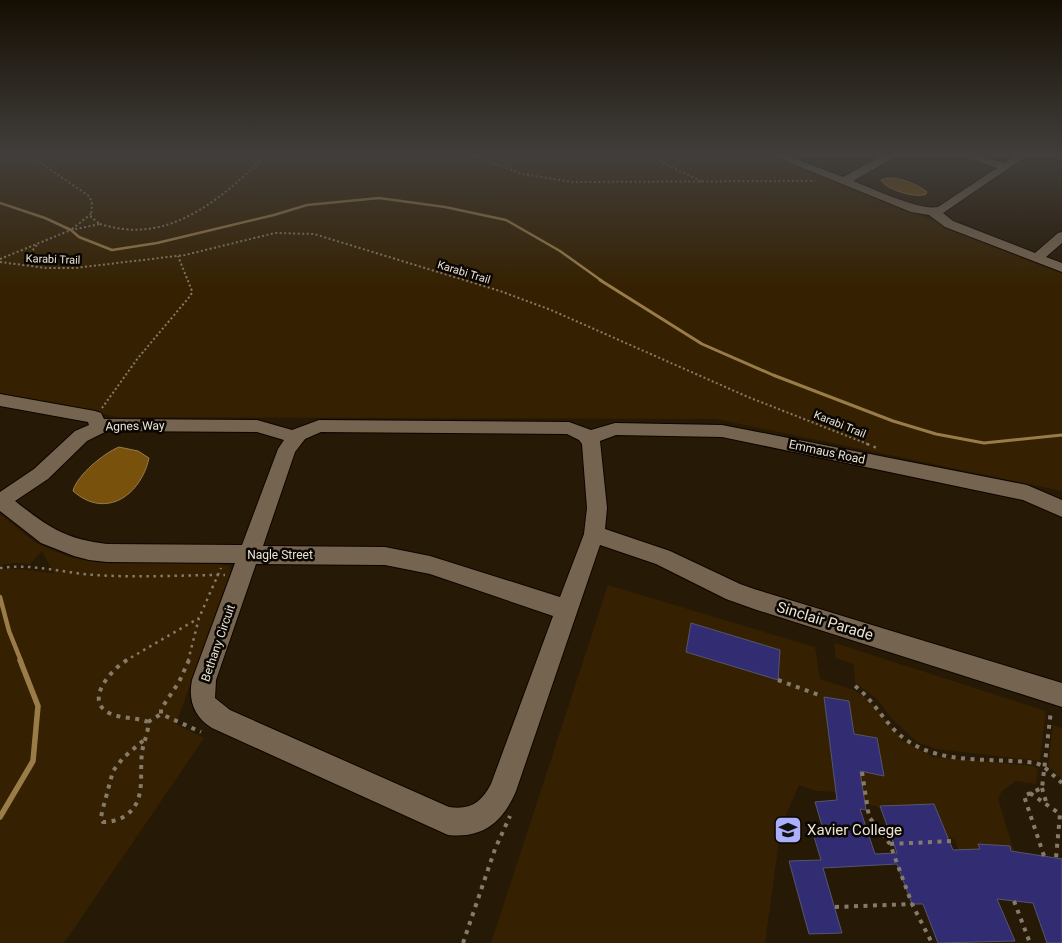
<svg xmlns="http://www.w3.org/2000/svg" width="1062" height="943" font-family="Roboto,sans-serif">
  <rect width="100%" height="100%" fill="#261906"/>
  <g fill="#352101">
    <polygon points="0,155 767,155 1062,271 1062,491 716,419 118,417 0,394"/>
    <path d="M0,514L36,543L69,557L92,561L220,564L229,566L231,571L176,724L204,738L64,943H0V570C18,566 36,573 54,573L42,551L30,564L13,563L0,566Z"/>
    <polygon points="608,585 815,647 820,679 854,690 869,700 903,741 933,757 1034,766 1038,770 1036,784 1016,781 1002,791 998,799 1014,851 958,850 955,840 880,808 834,792 816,791 799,785 781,827 765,943 491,943"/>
    <polygon points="835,643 1046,711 1040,761 936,749 917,742 892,719 876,698 855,683 854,664 835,658"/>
    <polygon points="1053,725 1062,728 1062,779 1048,766"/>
  </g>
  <g fill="#78510d" stroke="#9a7c49">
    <path d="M887,178C899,177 917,184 927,192L926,194C916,199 885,189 881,180Z"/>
    <path d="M119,447L138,451L149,458C141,495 106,520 73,491C77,475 104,453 119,447Z"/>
  </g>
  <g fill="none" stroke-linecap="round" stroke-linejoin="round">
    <polyline stroke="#9a7c49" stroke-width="2.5" points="0,203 45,218 71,230 79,237 112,250 157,243 274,215 307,205 379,198 445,207 506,220 560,251 602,281"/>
    <polyline stroke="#9a7c49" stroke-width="3" points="600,280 702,344 773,375 893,421 936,434 984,443 1062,435"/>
    <polyline stroke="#9a7c49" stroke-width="4.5" points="0,597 9,631 21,661"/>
    <polyline stroke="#9a7c49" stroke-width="5.5" points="0,817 33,761 38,706 20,660"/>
  </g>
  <g fill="#322c72" stroke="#54566d">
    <polygon points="691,623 780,650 778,680 686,652"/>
    <polygon points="824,697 849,701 854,734 877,738 884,776 860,771 866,810 860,809 875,854 897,853 880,806 934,804 953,850 980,849 978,844 1010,846 1011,851 1062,859 1062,943 1047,943 1033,903 997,899 1015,941 938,943 923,904 912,904 897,864 823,868 842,933 809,934 789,861 821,860 812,830 823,829 815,802 837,800"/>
  </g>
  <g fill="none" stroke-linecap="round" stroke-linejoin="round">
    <g stroke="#0e0400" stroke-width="2">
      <g id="minor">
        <path d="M771,155H785L843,177L884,155H896L895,157L853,181C872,188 919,211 938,207L997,168L965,157L964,155H978L1004,163L1016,155H1028L943,213L953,221L1035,253L1058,233L1062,232V243L1046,257L1062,263V272L945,227L929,215L911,212Z"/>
        <path d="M0,394L95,411L101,413L104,419L257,420L292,430L319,420L569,422L591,430L615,423L722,425L1027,485L1062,500V517L1023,500L722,437L616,435L600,441L607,508L605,529L670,551L740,584L754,589L1062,683V707L754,609L726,599L656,564L600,545L516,791C503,822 483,839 448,835L212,728C194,717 188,700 192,680L235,563L107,562L89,560L74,556L41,543L0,511V492L34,469L75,431L89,425L88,422L0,406ZM107,431L257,432L284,440L278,449L242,545L107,544C65,539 48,527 15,501L48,479L87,441ZM321,432L567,434L579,440L582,444L587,508L584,534L560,597L430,556L385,547L263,546L295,452L305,439ZM256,564L385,565L430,574L553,616L491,784C481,803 470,810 449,807L230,710L215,698L216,680Z"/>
      </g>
    </g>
    <g stroke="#867b6b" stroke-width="2" stroke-dasharray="2 2.5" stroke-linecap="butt">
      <polyline points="472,155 522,174 572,182 815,181"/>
      <polyline points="652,155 663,163 703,182"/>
      <path d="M100,224C107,226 115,228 123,229C180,236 229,192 266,155"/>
      <polyline points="72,229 91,214"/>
      <polyline points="0,259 71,230 100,224 91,217 92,202 89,196 29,155"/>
      <polyline points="0,262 46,268 75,268 185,255 275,233 314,234 500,291 551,310 748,397 870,445"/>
      <polyline points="28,266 27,257 37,245"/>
      <polyline points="102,408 138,358 191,295 192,291 178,256"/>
    </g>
    <g stroke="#867b6b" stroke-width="2.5" stroke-dasharray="2.5 4.5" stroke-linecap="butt">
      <polyline points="867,444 877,448"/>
      <path d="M0,568C32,563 63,573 95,575C138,578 182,575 225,575"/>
      <polyline points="125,661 199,618"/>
      <polyline points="188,661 199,618 221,568"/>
    </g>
    <g stroke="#867b6b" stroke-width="4" stroke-dasharray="4 5.5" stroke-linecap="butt">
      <path d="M127,660C113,668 83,700 109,713C121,719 136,717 148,722C149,733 143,742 142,753C139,775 147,801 125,816C119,820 111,822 103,822L101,818L102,812L113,771L123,758L145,739"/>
      <polyline points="189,660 179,682 161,709 161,714 201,732"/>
      <polyline points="778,680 819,695"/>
      <path d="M855,686C875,701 885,725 905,739C942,766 993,757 1036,763L1043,766L1062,783"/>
      <polyline points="148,722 161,714"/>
      <polyline points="862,772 869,817 890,844 912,904 932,943"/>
      <polyline points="1042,788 1047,805"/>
      <polyline points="1030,793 1060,814 1056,858"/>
      <polyline points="890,844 953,841"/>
      <polyline points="1044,856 1024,796 1042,788 1051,710"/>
      <polyline points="1014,901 1030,943"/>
      <polyline points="835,907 912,904"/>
      <polyline points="463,943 495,849 510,816"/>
    </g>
    <use href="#minor" fill="#756550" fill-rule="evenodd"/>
  </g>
  <linearGradient id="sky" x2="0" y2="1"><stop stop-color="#150e03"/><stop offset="0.54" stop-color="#413e3b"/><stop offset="1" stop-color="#413e3b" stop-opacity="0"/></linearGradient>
  <rect width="1062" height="287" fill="url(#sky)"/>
  <defs>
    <g id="school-square" transform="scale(1.4375)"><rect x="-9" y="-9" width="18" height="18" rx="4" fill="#acaffb" stroke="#0a0601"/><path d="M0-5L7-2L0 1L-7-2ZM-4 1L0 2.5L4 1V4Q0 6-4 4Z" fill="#111"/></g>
  </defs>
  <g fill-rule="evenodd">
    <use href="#school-square" x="788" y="830"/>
  </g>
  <g text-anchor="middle" stroke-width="5" stroke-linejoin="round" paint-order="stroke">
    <g font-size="11" fill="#ebe2d6" stroke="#0a0601">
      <text transform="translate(53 259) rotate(2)" y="4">Karabi Trail</text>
      <text transform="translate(464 272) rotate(17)" y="4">Karabi Trail</text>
      <text transform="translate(840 424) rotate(22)" y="4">Karabi Trail</text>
    </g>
    <g font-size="12" fill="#ebe2d6" stroke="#0a0601">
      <text transform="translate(135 426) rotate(-1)" y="4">Agnes Way</text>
      <text transform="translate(827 452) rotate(12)" y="4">Emmaus Road</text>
      <text x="280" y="559">Nagle Street</text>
      <text transform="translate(218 643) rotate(-71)" y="4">Bethany Circuit</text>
    </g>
    <g font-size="15" fill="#ebe2d6" stroke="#0a0601">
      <text transform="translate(825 621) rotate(17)" y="5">Sinclair Parade</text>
    </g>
    <g font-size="15" fill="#ebe2d6" stroke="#0a0601" text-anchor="start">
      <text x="807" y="835">Xavier College</text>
    </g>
  </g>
</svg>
